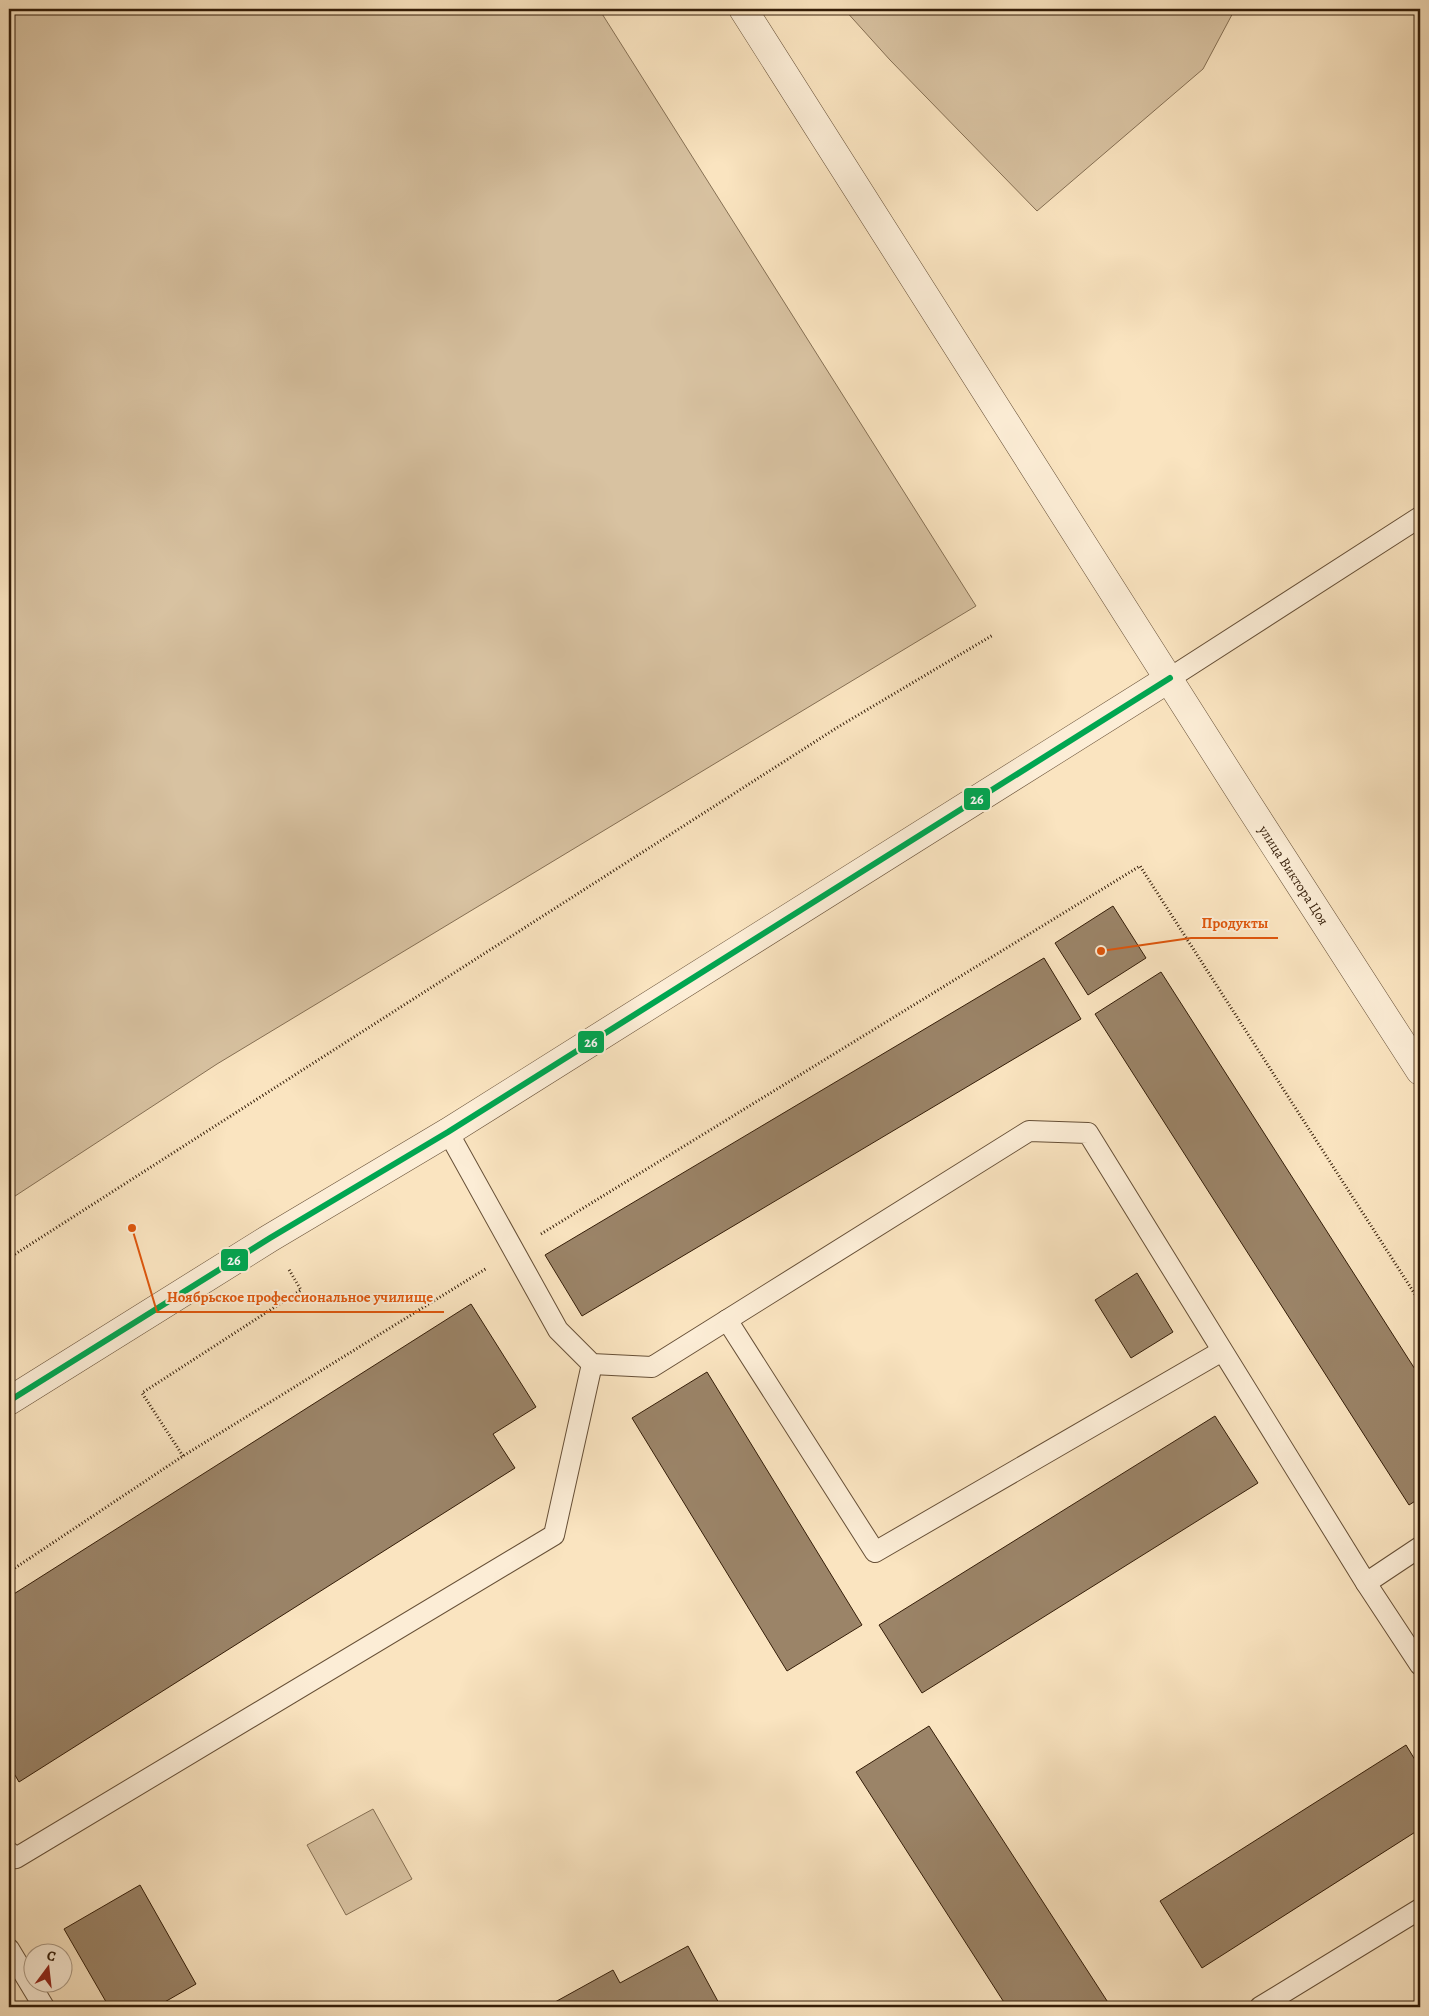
<svg xmlns="http://www.w3.org/2000/svg" width="1429" height="2016" font-family="Alegreya,serif">
  <rect width="100%" height="100%" fill="#fae4c0"/>
  <filter id="stains"><feTurbulence type="fractalNoise" baseFrequency=".004" numOctaves="4"/><feColorMatrix values="0 0 0 0 .2 0 0 0 0 .09 0 0 0 0 .02 0 0 0 .5 -.17"/></filter>
  <radialGradient id="worn" r=".72"><stop offset=".6" stop-color="#630" stop-opacity="0"/><stop offset="1" stop-color="#630" stop-opacity=".3"/></radialGradient>
  <g fill="#d8c2a1" stroke="#867054">
    <polygon points="9,9 599,9 976,606 217,1064 9,1200"/>
    <polygon points="844,9 1235,9 1203,69 1037,211 890,60"/>
    <polygon points="373,1809 412,1879 346,1915 307,1845"/>
  </g>
  <g fill="#9b8468" stroke="#341d08">
    <polygon points="1113,906 1146,958 1088,995 1055,943"/>
    <polygon points="1044,958 1081,1019 582,1316 545,1255"/>
    <polygon points="1161,972 1420,1377 1420,1498 1409,1505 1095,1014"/>
    <polygon points="1137,1273 1173,1332 1131,1358 1095,1300"/>
    <polygon points="471,1304 536,1407 493,1434 515,1468 19,1782 9,1765 9,1597"/>
    <polygon points="707,1372 862,1625 787,1671 632,1418"/>
    <polygon points="1215,1416 1258,1483 922,1693 879,1625"/>
    <polygon points="929,1726 1111,2007 1007,2007 856,1772"/>
    <polygon points="1406,1745 1420,1768 1420,1829 1202,1968 1160,1901"/>
    <polygon points="140,1885 196,1984 156,2007 109,2007 64,1929"/>
    <polygon points="688,1946 721,2007 546,2007 613,1970 620,1983"/>
  </g>
  <g fill="none" stroke-linecap="round" stroke-linejoin="round">
    <g stroke="#664f36" stroke-width="22">
      <g id="service">
        <polyline points="1170,678 1420,517"/>
        <polyline points="448,1132 558,1330 592,1364 652,1367 1029,1131 1088,1133 1366,1583 1420,1547"/>
        <polyline points="727,1320 875,1552 1222,1351"/>
        <polyline points="1366,1583 1420,1665"/>
        <polyline points="9,1852 16,1858 554,1535 592,1364"/>
        <polyline points="9,1949 44,2007"/>
        <polyline points="1260,2007 1420,1909"/>
      </g>
    </g>
    <g stroke="#664f36" stroke-width="29">
      <polyline id="minor" points="743,9 1246,801 1420,1071"/>
    </g>
    <g stroke="#664f36" stroke-width="29">
      <polyline id="tertiary" points="9,1401 270,1238 448,1132 1170,678"/>
    </g>
    <g stroke="#341d08" stroke-width="3" stroke-dasharray="1 2.5" stroke-linecap="butt">
      <polyline points="541,1234 1140,866 1420,1302"/>
      <polyline points="9,1258 838,727 993,635"/>
      <polyline points="183,1456 142,1393 301,1290 288,1268"/>
      <polyline points="9,1572 183,1456 487,1268"/>
    </g>
    <use href="#service" stroke="#fcedd6" stroke-width="20"/>
    <use href="#minor" stroke="#fcedd6" stroke-width="28"/>
    <use href="#tertiary" stroke="#fcedd6" stroke-width="28"/>
    <g stroke="#fcedd6" stroke-width="10">
      <polyline id="bus-1" points="9,1401 270,1238 448,1132 1170,678"/>
    </g>
    <use href="#bus-1" stroke="#00a651" stroke-width="6"/>
  </g>
  <g text-anchor="middle" stroke-width="4" stroke-linejoin="round" paint-order="stroke">
    <g font-size="14" fill="#341d08" stroke="#fcedd6">
      <text transform="translate(1294 875) rotate(57)" y="5">улица Виктора Цоя</text>
    </g>
  </g>
  <path fill="none" stroke="#df560c" stroke-width="2" d="M1101 951L1191 938H1278M132 1228L157 1312H444"/>
  <g fill="#df560c" stroke="#fcedd6" stroke-width="2">
    <circle cx="1101" cy="951" r="5"/>
    <circle cx="132" cy="1228" r="5"/>
  </g>
  <g font-size="15" text-anchor="middle" font-weight="bold" fill="#df560c" stroke="#fcedd6" stroke-width="4" stroke-linejoin="round" paint-order="stroke">
    <text x="1235" y="928">Продукты</text>
    <text x="300" y="1302">Ноябрьское профессиональное училище</text>
  </g>
  <g stroke="#fcedd6" stroke-width="2">
    <rect x="963" y="787" width="28" height="24" rx="5" fill="#00a651"/>
    <rect x="577" y="1030" width="28" height="24" rx="5" fill="#00a651"/>
    <rect x="220" y="1248" width="29" height="24" rx="5" fill="#00a651"/>
  </g>
  <g font-size="14" text-anchor="middle" font-weight="bold" fill="#fff">
    <text x="977" y="804">26</text>
    <text x="591" y="1047">26</text>
    <text x="234" y="1265">26</text>
  </g>
  <rect width="1429" height="2016" fill="none" stroke="#fae4c0" stroke-width="30"/>
  <rect x="10" y="10" width="1409" height="1996" fill="none" stroke="#341d08" stroke-width="2.5"/>
  <rect x="15" y="15" width="1399" height="1986" fill="none" stroke="#341d08"/>
  <g transform="translate(48 1968) rotate(15)"><circle r="24" fill="#fcedd6" stroke="#ac9a84"/>
  <path d="M0-4L9 19L0 12L-9 19Z" fill="#8f2418"/>
  <text y="-8" font-size="14" font-weight="bold" text-anchor="middle" fill="#341d08">С</text>
  </g>
  <rect width="100%" height="100%" filter="url(#stains)"/>
  <rect width="100%" height="100%" fill="url(#worn)"/>
</svg>
